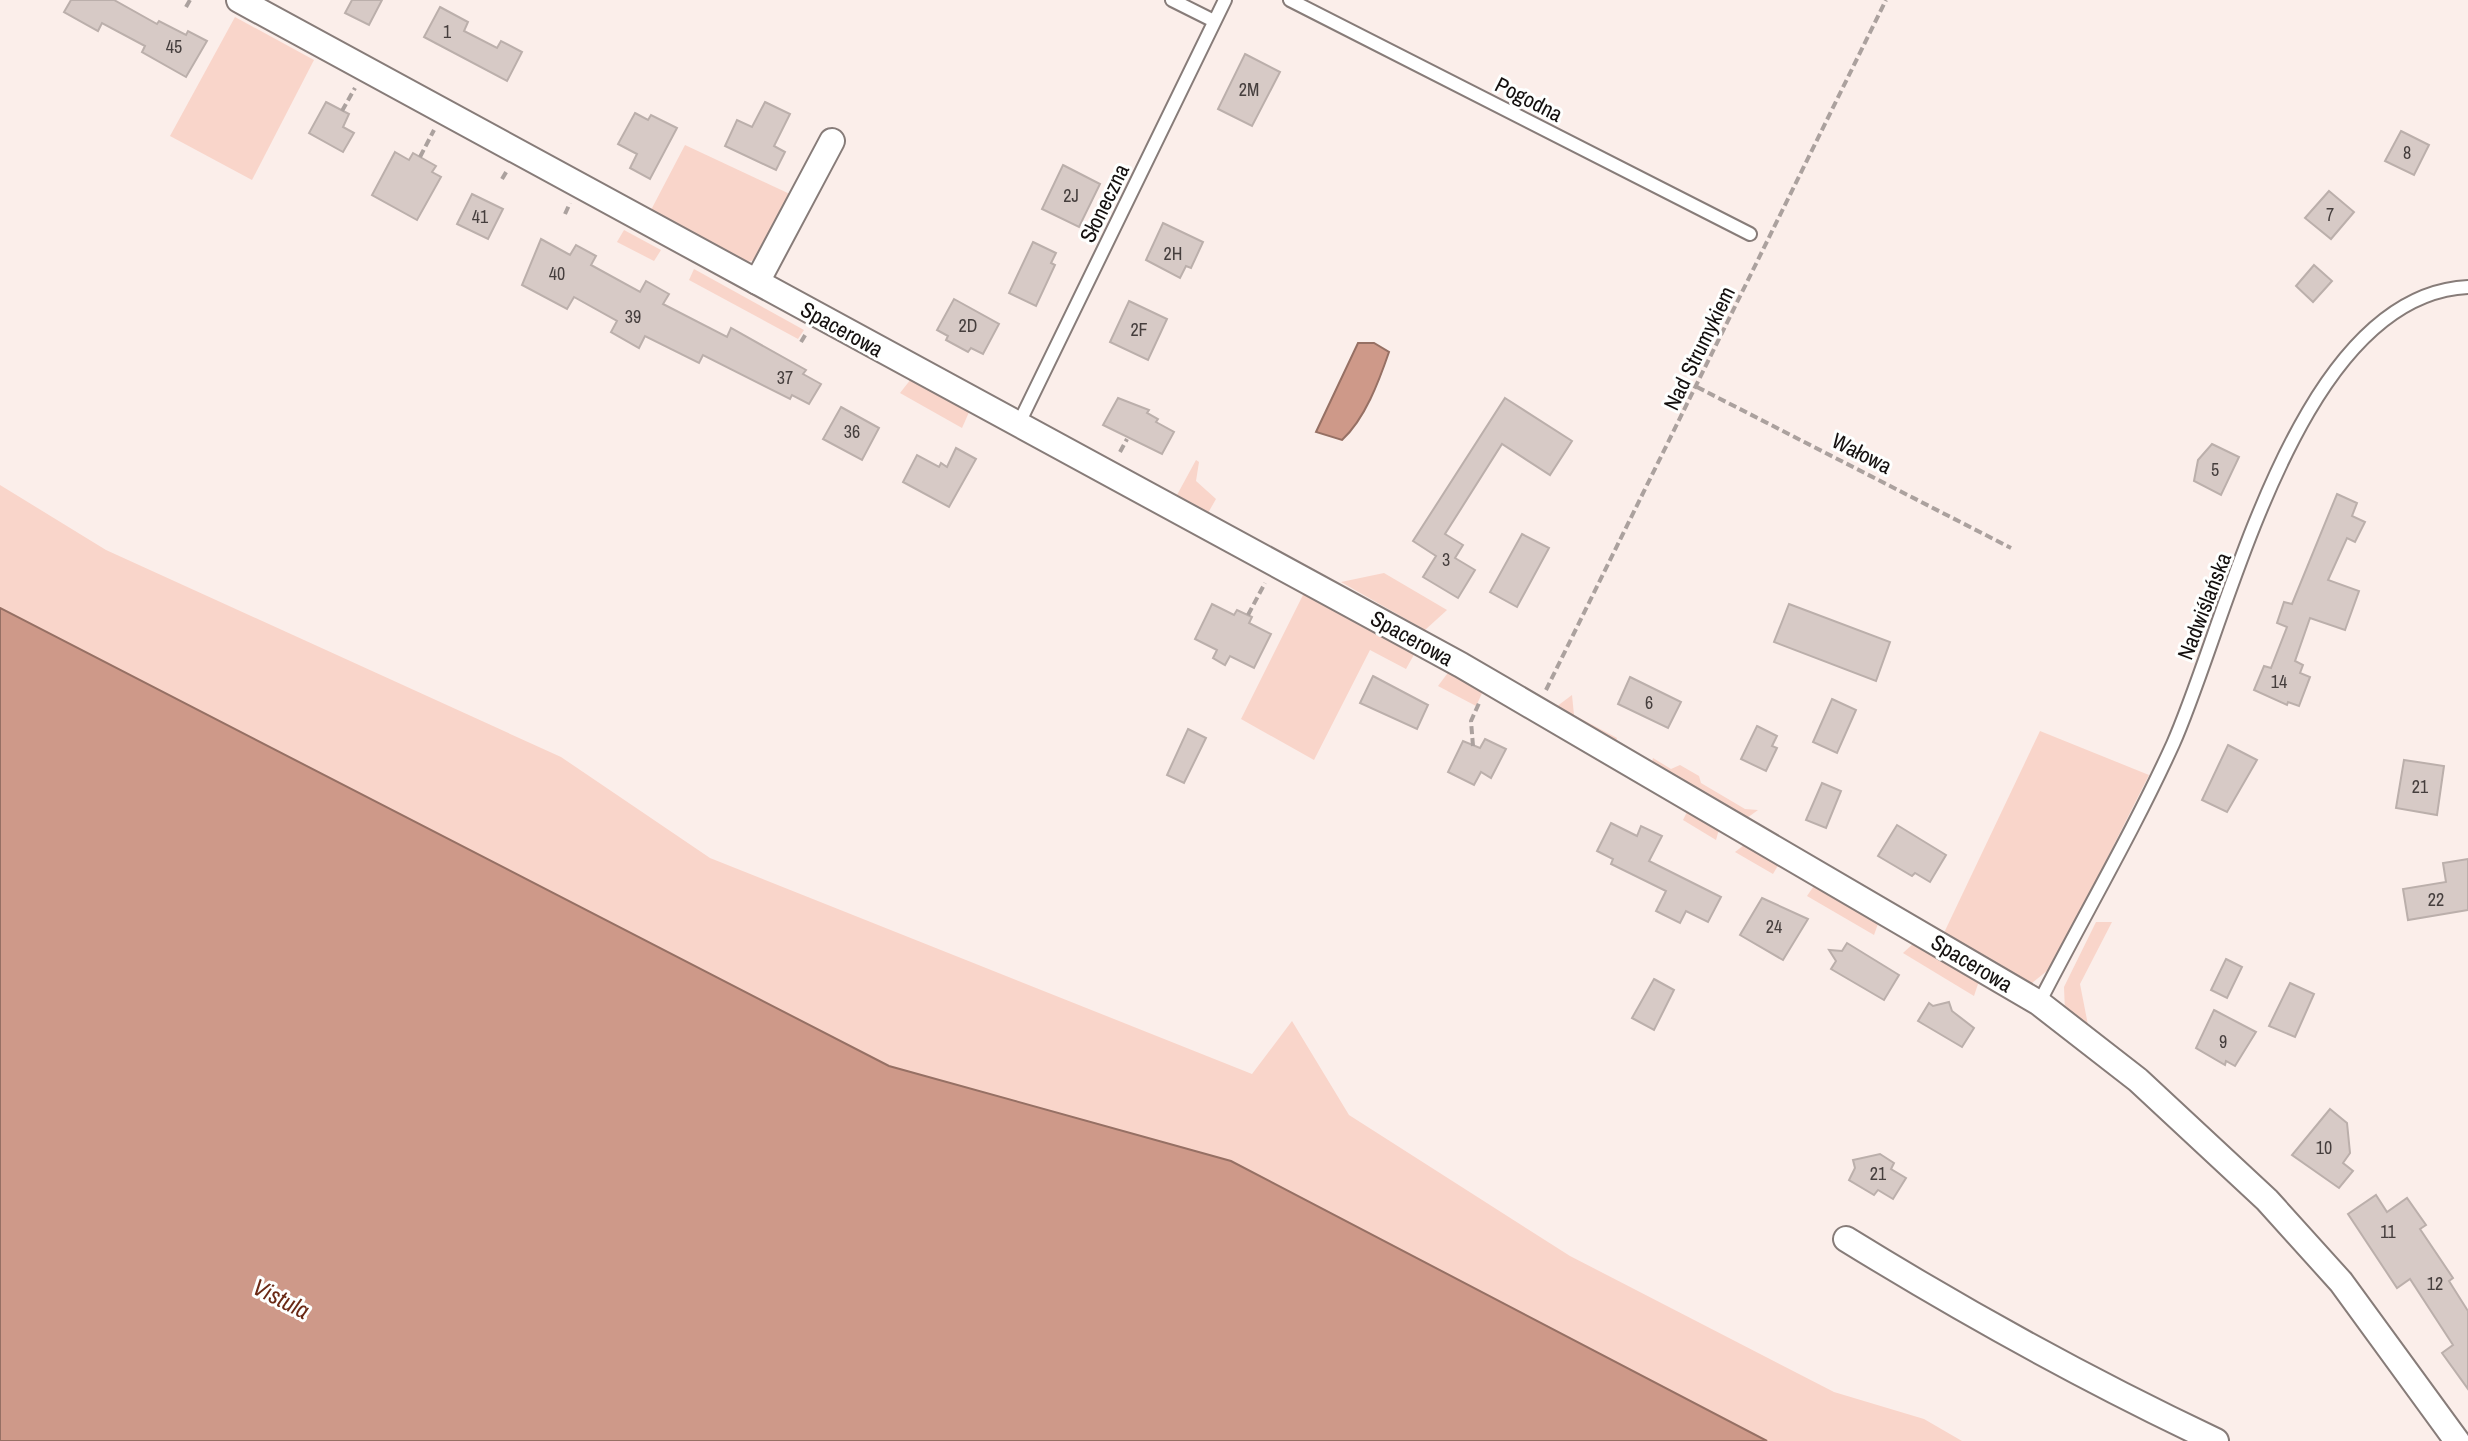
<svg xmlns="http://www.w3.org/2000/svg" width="2468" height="1441" font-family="'Archivo Narrow',sans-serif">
  <rect width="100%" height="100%" fill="#fbeeea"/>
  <g fill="#f9d5ca">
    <polygon points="235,17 314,60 252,180 170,136"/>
    <polygon points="685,145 792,195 757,259 748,262 651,210"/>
    <polygon points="624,230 661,250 654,261 617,242"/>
    <polygon points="694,269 804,330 798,339 689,280"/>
    <polygon points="911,379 970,410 962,428 900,393"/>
    <polygon points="1196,460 1199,462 1196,481 1216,499 1208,513 1177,495"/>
    <polygon points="0,485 106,550 561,757 710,858 1252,1074 1292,1021 1349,1115 1570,1256 1834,1392 1924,1419 1962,1441 1767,1441 1231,1161 889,1066 0,608"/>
    <polygon points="1384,573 1447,610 1425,630 1341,582"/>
    <polygon points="1306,589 1416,651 1406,669 1370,650 1314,760 1241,719"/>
    <polygon points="1450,670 1484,689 1476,706 1438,686"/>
    <polygon points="1572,695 1574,715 1617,738 1616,741 1556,707"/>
    <polygon points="2040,731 2149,775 2053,966 2032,983 1942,937"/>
    <polygon points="1653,758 1671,769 1680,765 1699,776 1701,783 1745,809 1758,810 1747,818 1652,762"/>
    <polygon points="1689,808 1720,826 1716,840 1683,820"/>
    <polygon points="1748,842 1780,862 1773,874 1735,852"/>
    <polygon points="1816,883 1879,921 1874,935 1807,896"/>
    <polygon points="2096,922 2112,922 2080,984 2088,1025 2065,1012 2064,987"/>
    <polygon points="1915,942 1979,981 1974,996 1903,953"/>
  </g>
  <g fill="#ce9989" stroke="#967064" stroke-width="2">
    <path d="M1358,343H1374L1389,352C1379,381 1365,419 1342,440L1316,432Z"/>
    <polygon points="0,608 889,1066 1231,1161 1767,1441 0,1441"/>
  </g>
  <g fill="#d7cac6" stroke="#bbafab" stroke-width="2">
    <polygon points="71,0 114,0 157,24 159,21 186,35 188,31 207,41 186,77 142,52 145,46 102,23 98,31 64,12"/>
    <polygon points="352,0 382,0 369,25 345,13"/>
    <polygon points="440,7 468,22 464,31 497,48 501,41 522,52 507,81 424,37"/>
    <polygon points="1245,54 1280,72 1252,126 1218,109"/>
    <polygon points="326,102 349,114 343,127 354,133 343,152 309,133"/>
    <polygon points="765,102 790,114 774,146 785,152 776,170 725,146 737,120 752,127"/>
    <polygon points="635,113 648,120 651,115 677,128 650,179 630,168 637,154 618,144"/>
    <polygon points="2401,131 2429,145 2414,175 2385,161"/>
    <polygon points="395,152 409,160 413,153 436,166 432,172 441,177 417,220 372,195"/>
    <polygon points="1063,165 1100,184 1079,227 1042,209"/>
    <polygon points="2329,191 2354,212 2331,239 2305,218"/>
    <polygon points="472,194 503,209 488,239 457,224"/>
    <polygon points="1163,223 1203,242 1191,268 1186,266 1180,278 1146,260"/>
    <polygon points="541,239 570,255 576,245 596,256 591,265 640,292 646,281 669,294 663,304 727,337 731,328 806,370 803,374 821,384 809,404 792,395 790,399 703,355 699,363 645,336 639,348 611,332 617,321 574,297 567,309 522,285"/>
    <polygon points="1033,242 1056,253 1051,263 1055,265 1036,306 1009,293"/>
    <polygon points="2314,265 2332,281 2313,302 2296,286"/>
    <polygon points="954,299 999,324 983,354 971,348 968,352 946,340 948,336 937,330"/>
    <polygon points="1129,301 1167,319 1148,360 1110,342"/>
    <polygon points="1118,398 1149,410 1147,413 1158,419 1156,422 1174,432 1162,454 1103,425"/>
    <polygon points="1505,398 1572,441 1550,475 1502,444 1445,534 1463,545 1455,558 1475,570 1458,598 1423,577 1436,556 1413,541"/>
    <polygon points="841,407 879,428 862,460 823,439"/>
    <polygon points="2212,444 2239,457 2221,495 2194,481 2198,460"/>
    <polygon points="956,448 976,459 949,507 903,482 917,455 939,467 941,463 947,467"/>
    <polygon points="2337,494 2357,503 2352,516 2365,522 2355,542 2347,538 2328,580 2359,591 2345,630 2310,618 2295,661 2303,665 2300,673 2310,677 2299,706 2288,702 2287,705 2254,690 2264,666 2271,668 2287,627 2277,623 2284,602 2292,604"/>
    <polygon points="1522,534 1549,548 1517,607 1490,592"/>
    <polygon points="1212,604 1234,615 1237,610 1252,617 1249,623 1271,634 1254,668 1230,656 1225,665 1213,658 1217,650 1195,639"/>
    <polygon points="1789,604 1890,642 1876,681 1774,642"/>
    <polygon points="1373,676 1428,705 1417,729 1360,703"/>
    <polygon points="1630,677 1681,702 1668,728 1618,704"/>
    <polygon points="1832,699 1856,710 1837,753 1813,742"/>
    <polygon points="1757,726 1777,736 1772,746 1777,748 1766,771 1741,759"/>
    <polygon points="1188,729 1206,738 1184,783 1167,775"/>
    <polygon points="1485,739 1506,749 1491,778 1481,772 1474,785 1448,772 1463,741 1480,748"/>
    <polygon points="2228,745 2257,760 2227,812 2202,800"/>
    <polygon points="2404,760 2444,766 2437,815 2396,808"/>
    <polygon points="1822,783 1841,791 1826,828 1806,820"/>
    <polygon points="1611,823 1637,836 1641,826 1662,836 1649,861 1721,897 1708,922 1686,911 1680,923 1656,911 1666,891 1611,864 1613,859 1597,851"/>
    <polygon points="1897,825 1946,855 1930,882 1915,873 1912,876 1878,856"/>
    <polygon points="2468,859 2468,910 2408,920 2403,889 2446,882 2443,863"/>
    <polygon points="1762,898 1808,919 1783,960 1740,935"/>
    <polygon points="1847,943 1899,975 1884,1000 1831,969 1836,961 1829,950 1842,951"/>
    <polygon points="2226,959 2242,967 2227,998 2211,990"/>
    <polygon points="1654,979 1674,990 1654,1030 1632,1018"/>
    <polygon points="2290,983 2314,994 2295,1037 2269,1026"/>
    <polygon points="1949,1002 1952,1011 1974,1028 1962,1047 1918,1021 1929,1003 1933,1006"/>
    <polygon points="2214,1010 2256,1032 2235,1066 2226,1061 2225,1065 2196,1048"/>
    <polygon points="2330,1109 2347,1123 2350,1153 2343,1163 2353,1171 2339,1188 2292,1155"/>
    <polygon points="1880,1154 1894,1163 1891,1169 1906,1178 1893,1199 1878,1190 1874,1195 1849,1180 1855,1168 1853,1160"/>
    <polygon points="2376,1195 2387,1212 2407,1198 2426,1225 2420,1229 2453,1278 2449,1281 2468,1311 2468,1389 2442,1353 2453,1345 2410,1279 2397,1288 2348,1214"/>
  </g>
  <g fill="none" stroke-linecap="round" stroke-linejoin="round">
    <g stroke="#877c79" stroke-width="16">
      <g id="service">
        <polyline points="1172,0 1214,21"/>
        <polyline points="1290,0 1750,234"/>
        <polyline points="1019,423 1225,0"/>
        <path d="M2039,1003C2083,917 2133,832 2173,744C2230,616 2297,295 2468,287"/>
      </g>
    </g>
    <g stroke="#877c79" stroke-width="28">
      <g id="minor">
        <polyline points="239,0 1461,665 2039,1003 2138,1080 2267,1200 2341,1282 2457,1441"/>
        <polyline points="757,282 832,141"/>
        <path d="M1846,1239C1966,1313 2089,1381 2216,1441"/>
      </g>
    </g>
    <g stroke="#aba19e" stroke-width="4" stroke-dasharray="8 4" stroke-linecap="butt">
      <polyline points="186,7 190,0"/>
      <polyline points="342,111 355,88"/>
      <polyline points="420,157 434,130"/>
      <polyline points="502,179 508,169"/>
      <polyline points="565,214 570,203"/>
      <polyline points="801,342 807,332"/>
      <polyline points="1697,387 2011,548"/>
      <polyline points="1120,452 1127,439"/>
      <polyline points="1248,615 1265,583"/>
      <polyline points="1546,690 1886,0"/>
      <polyline points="1473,746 1471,721 1480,701"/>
    </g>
    <use href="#service" stroke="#fff" stroke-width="12"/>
    <use href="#minor" stroke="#fff" stroke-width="24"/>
  </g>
  <g text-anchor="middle" stroke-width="6" stroke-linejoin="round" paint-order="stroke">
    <g font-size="18" fill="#453e3d">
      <text x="447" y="38">1</text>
      <text x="174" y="53">45</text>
      <text x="1249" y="96">2M</text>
      <text x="2407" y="159">8</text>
      <text x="1071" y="202">2J</text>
      <text x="2330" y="221">7</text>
      <text x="480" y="223">41</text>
      <text x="1173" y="260">2H</text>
      <text x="557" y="280">40</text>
      <text x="633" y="323">39</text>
      <text x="968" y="332">2D</text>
      <text x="1139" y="336">2F</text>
      <text x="785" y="384">37</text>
      <text x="852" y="438">36</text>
      <text x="2215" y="476">5</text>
      <text x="1446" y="566">3</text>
      <text x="2279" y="688">14</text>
      <text x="1649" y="709">6</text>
      <text x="2420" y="793">21</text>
      <text x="2436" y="906">22</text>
      <text x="1774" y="933">24</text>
      <text x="2223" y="1048">9</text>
      <text x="2324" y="1154">10</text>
      <text x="1878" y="1180">21</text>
      <text x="2388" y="1238">11</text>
      <text x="2435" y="1290">12</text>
    </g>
    <g font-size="22" fill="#14100f" stroke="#fefffe">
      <text transform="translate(1529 99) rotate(27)" y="8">Pogodna</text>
      <text transform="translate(1104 203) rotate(-64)" y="8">Słoneczna</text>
      <text transform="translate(842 329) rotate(29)" y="8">Spacerowa</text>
      <text transform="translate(1699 348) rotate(-64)" y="8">Nad Strumykiem</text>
      <text transform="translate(1862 453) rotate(27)" y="8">Wałowa</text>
      <text transform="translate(2204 606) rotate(-69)" y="8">Nadwiślańska</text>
      <text transform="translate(1412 638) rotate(29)" y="8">Spacerowa</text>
      <text transform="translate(1972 963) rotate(31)" y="8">Spacerowa</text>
    </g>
    <g font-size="24" font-style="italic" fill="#6a2915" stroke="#fefffe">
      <text transform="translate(281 1299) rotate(27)" y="8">Vistula</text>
    </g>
  </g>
</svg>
